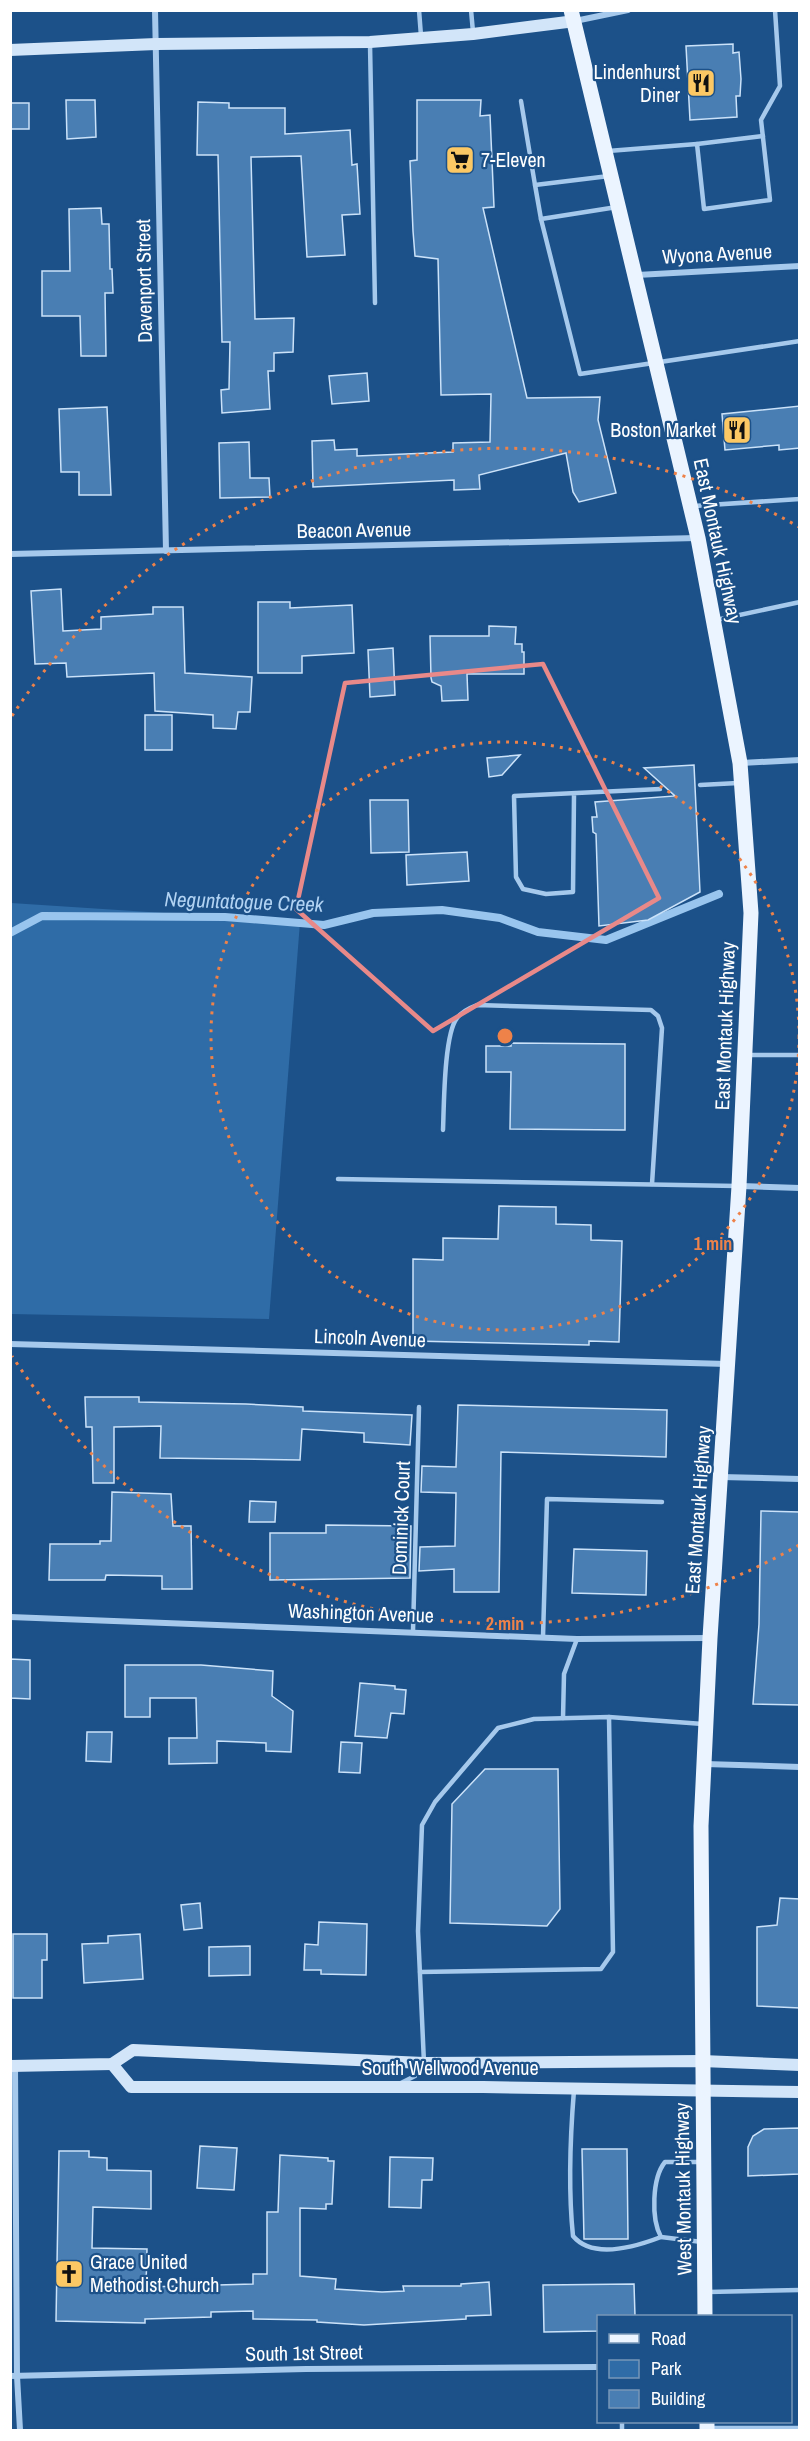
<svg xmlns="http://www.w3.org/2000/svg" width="810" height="2441" font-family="'Archivo Narrow',sans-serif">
  <rect width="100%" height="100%" fill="#1c5189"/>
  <polygon fill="#2f6ca7" points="11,903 300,922 269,1319 11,1314"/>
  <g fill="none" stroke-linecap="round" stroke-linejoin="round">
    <polyline stroke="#99c5ee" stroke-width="8" points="10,933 42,916 225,917 324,925 373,913 442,910 500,918 538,932 606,940 719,894"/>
  </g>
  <g fill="#497eb3" stroke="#cbe2f9" stroke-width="1.5">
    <polygon points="733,44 733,53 739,52 741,79 740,96 736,96 737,117 690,120 686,46"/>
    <polygon points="66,100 95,100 96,137 67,139"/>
    <polygon points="417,100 481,100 480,116 490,115 494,207 483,208 527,398 600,397 598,420 616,493 579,502 573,492 566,453 479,475 480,489 454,490 454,480 313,487 312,441 334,440 335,450 357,449 357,456 453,452 453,443 490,442 491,394 441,395 438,259 415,256 413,231 410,161 417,160"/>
    <polygon points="198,102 229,103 229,108 285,108 285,134 350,130 352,165 357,164 360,214 342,215 345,255 307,257 301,156 251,157 255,319 294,318 293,352 274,353 274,371 268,371 270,409 222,413 221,390 229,389 230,342 222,342 218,155 197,155"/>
    <rect x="10" y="103" width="19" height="26"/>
    <polygon points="101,208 102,224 109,224 110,269 112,269 113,293 105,293 106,356 81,356 80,316 42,316 42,271 70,271 69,209"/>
    <polygon points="367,373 369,401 332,404 329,376"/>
    <polygon points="800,406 800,448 779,450 779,445 725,450 722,414"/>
    <polygon points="107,407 111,495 79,495 79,472 61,472 59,409"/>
    <polygon points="249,442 250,478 269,478 270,497 220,498 219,443"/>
    <polygon points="61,589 63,631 101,629 101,617 153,614 153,607 183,607 185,673 252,677 250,712 238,712 236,729 213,728 213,715 155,711 154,673 67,677 66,663 35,664 31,591"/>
    <polygon points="258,602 290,602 290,608 352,605 354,653 302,656 302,673 258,673"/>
    <polygon points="489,626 516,627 515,644 522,644 522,652 524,652 524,674 467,674 468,700 442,701 441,686 432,682 431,678 430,636 489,636"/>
    <polygon points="393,648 395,695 370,697 368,650"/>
    <rect x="145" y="715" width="27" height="35"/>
    <polygon points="520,755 502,775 489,777 487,758"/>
    <polygon points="694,765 700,892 648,920 599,926 596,834 593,832 592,817 597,817 595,802 675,796 644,768"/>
    <polygon points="370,800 408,800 409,852 371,853"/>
    <polygon points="467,852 469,881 407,885 406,855"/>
    <polygon points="511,1043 625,1044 625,1130 510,1129 511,1072 486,1072 486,1046 511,1046"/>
    <polygon points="499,1206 556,1207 556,1224 591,1225 591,1240 622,1241 619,1342 589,1341 589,1345 413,1341 413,1259 443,1260 443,1238 498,1239"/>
    <polygon points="85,1397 139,1397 139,1402 246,1404 303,1407 303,1411 412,1415 410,1445 364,1442 364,1433 302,1429 300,1460 160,1458 161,1426 114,1427 114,1483 93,1483 92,1427 86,1427"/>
    <polygon points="458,1405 667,1410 666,1457 501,1452 499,1592 454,1592 454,1569 419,1571 420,1547 455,1546 456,1493 421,1492 422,1466 456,1467"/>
    <polygon points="112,1492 171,1494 173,1526 191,1526 192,1589 162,1589 162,1576 106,1575 105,1580 49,1580 50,1544 100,1544 100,1541 111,1541"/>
    <polygon points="250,1501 276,1502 275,1522 249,1522"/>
    <polygon points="761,1511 800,1512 800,1705 753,1704 759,1624"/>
    <polygon points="326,1525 411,1526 410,1578 270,1580 270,1533 326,1533"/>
    <polygon points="574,1549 647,1551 646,1595 572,1593"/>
    <polygon points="10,1659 30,1660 30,1699 10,1698"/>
    <polygon points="125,1665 201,1665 273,1671 272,1696 293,1711 291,1752 266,1751 266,1743 217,1741 217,1763 169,1764 169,1738 197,1738 196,1698 150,1698 150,1717 125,1717"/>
    <polygon points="360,1683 395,1686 395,1689 406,1690 404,1714 391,1713 387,1738 355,1736"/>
    <polygon points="87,1732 112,1732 111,1762 86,1761"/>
    <polygon points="341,1742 362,1743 360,1773 339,1772"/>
    <polygon points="485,1769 558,1769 560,1909 547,1926 450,1923 452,1804"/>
    <polygon points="780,1898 800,1899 800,2008 757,2006 757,1927 777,1925"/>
    <polygon points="200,1903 202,1928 184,1930 181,1905"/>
    <polygon points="319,1922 367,1924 366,1975 321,1974 321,1970 304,1970 305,1944 318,1945"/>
    <polygon points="13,1934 47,1934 47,1960 42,1960 42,1998 13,1998"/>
    <polygon points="140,1934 143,1979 84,1983 82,1944 108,1943 108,1936"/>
    <polygon points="250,1946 250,1975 209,1976 209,1947"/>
    <polygon points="799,2128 799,2174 748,2176 748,2147 753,2136 764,2129"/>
    <polygon points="200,2146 237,2148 234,2190 197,2188"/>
    <polygon points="582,2149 627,2149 628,2239 584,2239"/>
    <polygon points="59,2151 89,2151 89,2157 107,2158 107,2170 151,2171 151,2209 93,2207 92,2248 147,2249 146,2287 253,2284 253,2274 267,2274 267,2212 278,2212 280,2155 328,2158 328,2161 334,2161 332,2204 326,2204 326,2209 300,2208 300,2276 336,2279 335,2289 382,2292 404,2291 403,2286 461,2286 461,2284 489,2282 491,2315 466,2316 466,2319 364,2325 317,2322 317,2320 253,2319 253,2311 211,2312 211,2317 145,2319 145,2323 56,2321"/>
    <polygon points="390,2157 433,2158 432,2180 422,2180 421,2208 389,2207"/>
    <polygon points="634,2284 635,2316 598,2316 598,2331 544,2332 543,2285"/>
  </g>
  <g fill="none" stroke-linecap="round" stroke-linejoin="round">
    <g stroke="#a6c9ec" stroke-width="4.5">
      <polyline points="419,10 421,36"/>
      <polyline points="471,10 473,32"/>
      <polyline points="370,44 375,303"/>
      <polyline points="521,101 535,185 609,176"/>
      <polyline points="697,144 763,136"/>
      <polyline points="608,151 697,144 704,209 770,200 761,120 780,86 775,10"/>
      <polyline points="535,185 541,219"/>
      <polyline points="617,207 541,219 580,374 800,341"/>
      <polyline points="694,506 800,499"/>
      <polyline points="716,620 800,602"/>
      <polyline points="700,785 738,783"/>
      <polyline points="574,795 573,892 546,894 523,889 516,877 514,796 660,789"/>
      <polyline points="748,1055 800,1055"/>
      <path d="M443,1130C444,1106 444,1034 457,1018C462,1011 469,1008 477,1005L651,1010L658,1016L662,1028L652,1184"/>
      <polyline points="338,1179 737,1186"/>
      <polyline points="413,1631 419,1407"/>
      <polyline points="543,1637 547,1499 662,1502"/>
      <polyline points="563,1718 564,1674 577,1639"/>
      <polyline points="420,1972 601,1969 613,1952 609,1717"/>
      <polyline points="401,2083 415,2076 424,2063 418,1931 422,1825 435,1802 498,1728 534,1719 609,1717 703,1724"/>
      <path d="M574,2090C570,2139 568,2188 573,2236C593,2260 635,2247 661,2237"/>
      <path d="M700,2162H665C652,2178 651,2219 661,2237L702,2242"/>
      <polyline points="708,2292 800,2290"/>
      <polyline points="710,2428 800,2428"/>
      <polyline points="622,2430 622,2422"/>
    </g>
    <g stroke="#a6c9ec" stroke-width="6">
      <polyline points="155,10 166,551"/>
      <polyline points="575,21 628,10"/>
      <polyline points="637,275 800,266"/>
      <polyline points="10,554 697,538"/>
      <polyline points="741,763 800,760"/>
      <polyline points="740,1186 800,1188"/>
      <polyline points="10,1344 727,1364"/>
      <polyline points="721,1477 800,1479"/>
      <polyline points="10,1617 577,1639 708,1638"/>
      <polyline points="705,1764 800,1767"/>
      <polyline points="15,2066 17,2376 20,2430"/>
      <polyline points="10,2376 306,2369 598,2367"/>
    </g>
    <g stroke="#d2e5f9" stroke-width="12">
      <polyline points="10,50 156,44 370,42 473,34 575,21"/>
      <polyline points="112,2064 131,2087 483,2087 800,2092"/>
      <polyline points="10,2066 112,2064 133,2050 424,2063 702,2061 800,2065"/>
    </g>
    <g stroke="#ebf4ff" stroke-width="15">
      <polyline points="571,10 698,538 740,763 751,913 739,1186 710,1638 701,1826 705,2316"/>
      <polyline points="707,2422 707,2430"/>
    </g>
  </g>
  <path fill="none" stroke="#e88989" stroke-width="4.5" stroke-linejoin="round" d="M543,664L659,898L433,1031L296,909L345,683Z"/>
  <g fill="none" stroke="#ee8249" stroke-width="3" stroke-dasharray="3 6">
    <circle cx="505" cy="1036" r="294"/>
    <path d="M799 1545A588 588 0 0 1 12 1356M12 716A588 588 0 0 1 799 527"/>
  </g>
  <defs>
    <g id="restaurant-square" transform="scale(1.5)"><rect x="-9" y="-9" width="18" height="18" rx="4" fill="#fcc864" stroke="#1c5189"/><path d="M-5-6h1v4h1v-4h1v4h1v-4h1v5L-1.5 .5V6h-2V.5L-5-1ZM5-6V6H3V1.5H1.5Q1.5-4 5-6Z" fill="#111"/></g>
    <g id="supermarket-square" transform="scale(1.5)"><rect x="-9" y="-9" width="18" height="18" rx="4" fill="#fcc864" stroke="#1c5189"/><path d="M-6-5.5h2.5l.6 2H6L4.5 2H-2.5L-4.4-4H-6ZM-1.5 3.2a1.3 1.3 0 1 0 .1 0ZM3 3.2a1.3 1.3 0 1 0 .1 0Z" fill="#111"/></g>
    <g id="church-square" transform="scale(1.5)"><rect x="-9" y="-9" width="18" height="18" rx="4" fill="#fcc864" stroke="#1c5189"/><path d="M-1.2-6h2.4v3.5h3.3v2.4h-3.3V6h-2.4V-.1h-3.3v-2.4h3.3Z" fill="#111"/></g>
  </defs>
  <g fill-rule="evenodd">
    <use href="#restaurant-square" x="701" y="83"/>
    <use href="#supermarket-square" x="460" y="160"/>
    <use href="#restaurant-square" x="737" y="430"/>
    <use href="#church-square" x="69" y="2274"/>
  </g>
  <g text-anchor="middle" stroke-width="4.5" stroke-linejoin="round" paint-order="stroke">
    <g font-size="20" fill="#fff" stroke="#1c5189" text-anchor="end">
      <text x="680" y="79">Lindenhurst<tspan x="680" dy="23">Diner</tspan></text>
      <text x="481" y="167" text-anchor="start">7-Eleven</text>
      <text x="716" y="437">Boston Market</text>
      <text x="90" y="2269" text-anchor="start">Grace United<tspan x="90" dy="23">Methodist Church</tspan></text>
    </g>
    <g font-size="20" fill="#fff" stroke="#1c5189">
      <text transform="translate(717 254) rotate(-3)" y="7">Wyona Avenue</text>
      <text transform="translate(144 281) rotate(-91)" y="7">Davenport Street</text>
      <text transform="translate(354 530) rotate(-1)" y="7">Beacon Avenue</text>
      <text transform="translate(718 541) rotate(78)" y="7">East Montauk Highway</text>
      <text transform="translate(725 1026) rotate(-88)" y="7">East Montauk Highway</text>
      <text transform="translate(370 1338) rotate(2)" y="7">Lincoln Avenue</text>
      <text transform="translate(698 1510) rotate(-86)" y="7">East Montauk Highway</text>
      <text transform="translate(401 1518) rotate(-88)" y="7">Dominick Court</text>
      <text transform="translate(361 1613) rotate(2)" y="7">Washington Avenue</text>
      <text x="450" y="2075">South Wellwood Avenue</text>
      <text transform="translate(683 2189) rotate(-91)" y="7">West Montauk Highway</text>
      <text transform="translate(304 2353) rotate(-1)" y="7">South 1st Street</text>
    </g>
    <g font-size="21" font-style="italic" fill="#b2d3f3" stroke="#1c5189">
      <text transform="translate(244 902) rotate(2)" y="7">Neguntatogue Creek</text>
    </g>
  </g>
  <circle cx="505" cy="1036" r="9" fill="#ee8249" stroke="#1c5189" stroke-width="3"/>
  <g font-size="18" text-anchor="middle" font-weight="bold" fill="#ee8249" stroke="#1c5189" stroke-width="4.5" stroke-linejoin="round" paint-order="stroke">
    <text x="713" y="1250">1 min</text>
    <text x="505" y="1630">2 min</text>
  </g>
  <rect width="810" height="2441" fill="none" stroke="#ffffff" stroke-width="24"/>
  <rect x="597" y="2315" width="195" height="108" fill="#1c5189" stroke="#7797b8" stroke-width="1.5"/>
  <rect x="609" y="2334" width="30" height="9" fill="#ebf4ff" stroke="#7797b8" stroke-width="1.5"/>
  <text x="651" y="2345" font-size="18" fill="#ffffff">Road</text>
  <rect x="609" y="2360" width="30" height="18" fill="#2f6ca7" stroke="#7797b8" stroke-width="1.5"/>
  <text x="651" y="2375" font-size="18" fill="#ffffff">Park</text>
  <rect x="609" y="2390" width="30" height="18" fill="#497eb3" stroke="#7797b8" stroke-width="1.5"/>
  <text x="651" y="2405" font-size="18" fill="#ffffff">Building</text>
</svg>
